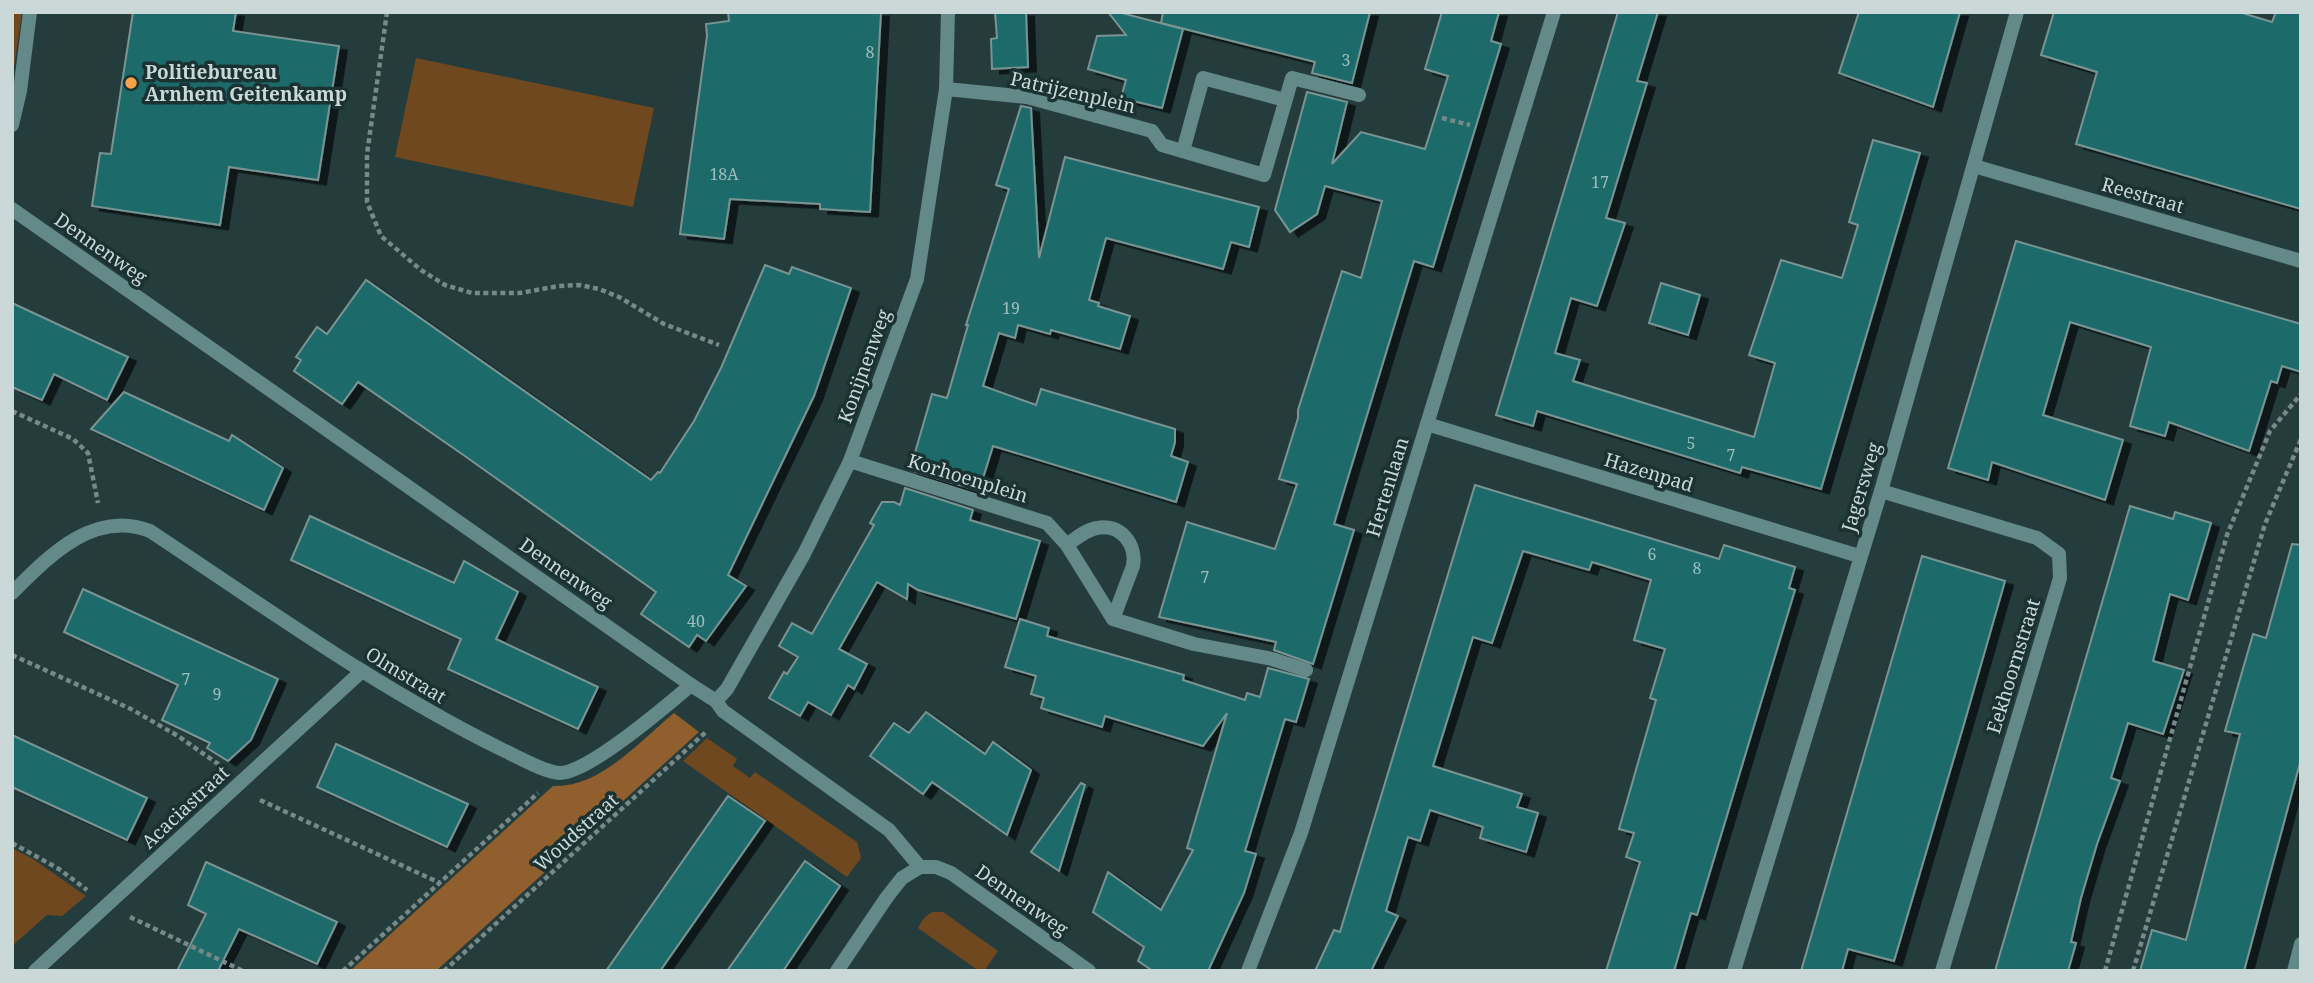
<svg xmlns="http://www.w3.org/2000/svg" width="2313" height="983" font-family="'Noto Serif',serif">
  <defs>
    <filter id="shadow"><feDropShadow dx="8" dy="4.5" stdDeviation="0" flood-color="#0009"/></filter>
  </defs>
  <rect width="100%" height="100%" fill="#253c3c"/>
  <g fill="#70481f">
    <polygon points="12,12 22,12 12,82"/>
    <polygon points="416,58 654,108 633,207 395,157"/>
    <polygon points="707,738 737,759 733,766 750,778 755,772 857,842 861,858 847,877 683,761"/>
    <polygon points="12,848 33,859 86,896 62,916 47,915 12,946"/>
    <polygon points="932,912 943,912 998,951 984,971 979,971 918,928 924,918"/>
  </g>
  <path fill="#905f2d" d="M674,713L699,732L436,971H350L553,786C600,788 640,741 674,713Z"/>
  <g fill="#1c6b6b" stroke="#799493" stroke-width="2" filter="url(#shadow)">
    <polygon points="133,12 236,12 233,31 339,46 318,180 229,167 220,225 92,206 100,153 111,154"/>
    <polygon points="728,12 881,12 870,212 820,209 820,204 730,199 724,239 680,234 707,36 706,24 729,21"/>
    <polygon points="995,12 1026,12 1028,67 992,69 991,39 997,38"/>
    <polygon points="1108,12 1118,12 1183,29 1162,108 1121,98 1126,80 1088,69 1097,36 1126,35"/>
    <polygon points="1163,12 1370,12 1352,83 1312,73 1315,62 1161,23"/>
    <polygon points="1442,12 1499,12 1491,41 1501,44 1433,267 1414,261 1346,484 1334,524 1354,530 1313,664 1274,650 1276,642 1159,617 1187,522 1275,549 1297,484 1279,479 1298,418 1298,410 1342,271 1361,278 1382,201 1325,186 1317,214 1290,232 1275,210 1307,92 1347,102 1332,164 1361,132 1425,149 1448,76 1425,69"/>
    <polygon points="1618,12 1658,12 1637,81 1647,83 1606,218 1625,223 1597,306 1571,298 1555,353 1580,360 1573,381 1754,437 1775,363 1749,355 1781,260 1842,278 1858,225 1849,222 1873,140 1920,153 1821,489 1742,467 1740,473 1537,411 1533,426 1496,415"/>
    <polygon points="1859,12 1960,12 1933,107 1839,73"/>
    <polygon points="2054,12 2239,12 2272,22 2276,12 2301,12 2301,209 2076,144 2097,72 2041,55"/>
    <polygon points="1021,106 1031,108 1039,258 1065,157 1259,207 1249,247 1231,242 1223,269 1106,238 1089,300 1099,303 1098,306 1130,316 1120,349 1051,330 1050,334 1018,325 1015,338 999,333 983,386 1036,405 1041,389 1175,429 1175,442 1171,456 1188,462 1176,502 993,446 979,491 910,470 932,394 947,398 968,325 966,325 1009,189 996,185"/>
    <polygon points="2016,241 2301,324 2301,372 2282,366 2277,383 2271,381 2249,451 2169,422 2165,436 2130,426 2151,347 2070,322 2043,415 2123,440 2105,500 1992,462 1988,480 1948,468"/>
    <polygon points="765,265 789,274 792,267 851,288 814,396 728,575 746,586 706,641 697,635 689,647 641,614 656,592 462,454 358,382 342,404 294,371 301,360 296,357 317,327 327,334 366,280 651,480 658,472 660,473 694,421 721,368"/>
    <polygon points="1661,283 1700,295 1688,335 1649,323"/>
    <polygon points="12,303 128,357 107,400 54,374 42,400 12,387"/>
    <polygon points="124,392 229,441 232,435 283,468 264,510 91,429"/>
    <polygon points="1475,485 1719,559 1724,545 1795,567 1789,588 1795,590 1775,656 1697,915 1691,913 1674,971 1606,971 1640,862 1626,857 1634,833 1619,829 1656,700 1650,698 1665,649 1634,640 1651,580 1592,562 1589,570 1523,551 1492,643 1473,637 1433,766 1522,794 1517,807 1538,813 1526,852 1480,838 1483,827 1430,810 1420,841 1408,837 1386,911 1398,916 1371,971 1315,971 1334,930 1340,932"/>
    <polygon points="905,488 973,510 970,520 1040,541 1016,619 918,590 908,584 907,599 877,582 839,649 867,664 854,689 848,685 831,715 808,702 800,716 769,698 784,672 787,674 798,657 779,646 792,623 812,634 874,525 870,523 882,502 894,502 900,505"/>
    <polygon points="2130,506 2173,519 2175,512 2211,523 2188,600 2170,594 2153,661 2184,670 2163,734 2128,723 2111,778 2120,781 2097,844 2081,898 2071,942 2076,943 2068,971 1995,971"/>
    <polygon points="310,516 454,583 464,561 518,592 496,639 598,687 578,729 448,669 461,639 291,560"/>
    <polygon points="2292,544 2301,545 2301,759 2244,971 2140,971 2152,930 2186,940 2240,734 2225,731 2253,634 2266,638"/>
    <polygon points="1922,556 2005,581 1964,724 1894,961 1848,949 1842,971 1801,971"/>
    <polygon points="83,589 278,679 251,740 228,761 207,748 210,743 162,720 178,685 64,632"/>
    <polygon points="1020,619 1049,628 1047,636 1184,675 1183,680 1245,700 1247,693 1260,697 1268,668 1309,679 1296,722 1285,719 1245,851 1256,854 1244,893 1208,971 1153,971 1138,961 1144,947 1093,912 1108,872 1161,910 1193,850 1187,848 1227,713 1203,746 1105,716 1102,727 1041,708 1044,698 1031,694 1036,676 1005,667"/>
    <polygon points="926,712 985,754 993,742 1031,770 1007,835 932,782 923,794 870,756 894,723 909,733"/>
    <polygon points="12,735 147,798 127,840 12,787"/>
    <polygon points="336,744 468,804 447,847 317,787"/>
    <polygon points="1081,783 1085,785 1059,871 1031,852"/>
    <polygon points="728,796 765,821 660,971 606,971"/>
    <polygon points="805,861 840,886 783,971 727,971"/>
    <polygon points="206,862 337,922 317,964 239,929 218,971 177,971 206,914 188,905"/>
  </g>
  <g fill="none" stroke-linecap="round" stroke-linejoin="round">
    <g stroke="#778989" stroke-width="4.5" stroke-dasharray="5 3.5" stroke-linecap="butt">
      <polyline points="387,12 367,154 367,202 381,236 421,270 445,285 472,293 520,293 559,286 580,285 599,289 619,297 664,324 719,345"/>
      <polyline points="1442,118 1470,125"/>
      <polyline points="12,411 73,439 88,453 98,503"/>
      <polyline points="12,655 131,709 178,736 221,766"/>
      <polyline points="260,800 440,883"/>
      <polyline points="12,843 59,869 87,890"/>
      <polyline points="130,917 243,971"/>
      <polyline points="343,971 538,793"/>
      <polyline points="444,971 707,731"/>
      <polyline points="2105,971 2227,535 2270,431 2301,394"/>
      <polyline points="2133,971 2265,524 2301,439"/>
    </g>
    <g stroke="#648989" stroke-width="14">
      <polyline points="946,89 1027,97 1152,131 1162,145 1264,175 1292,78 1359,95"/>
      <polyline points="12,125 20,91 30,12"/>
      <polyline points="1183,151 1203,78 1285,100"/>
      <polyline points="1974,166 2301,261"/>
      <polyline points="12,209 691,685 716,701 723,711 889,830 920,867 936,867 951,873 1089,971"/>
      <polyline points="1427,424 1859,556"/>
      <polyline points="850,461 1047,523 1067,545 1113,619 1194,644 1272,659 1306,670"/>
      <polyline points="1881,491 2037,538 2059,554 2060,578 1942,971"/>
      <path d="M1067,545C1076,538 1086,530 1097,528C1120,523 1137,544 1133,566L1113,619"/>
      <path d="M12,593C49,556 94,509 150,531C265,607 377,688 501,749C514,755 546,773 560,773C590,772 666,706 691,685"/>
      <polyline points="716,701 727,689 804,554 850,461 917,279 946,89 948,12"/>
      <polyline points="35,971 362,671"/>
      <polyline points="837,971 887,897 902,878 920,867"/>
      <polyline points="1248,971 1301,833 1554,12"/>
      <polyline points="1734,971 1881,491 2017,12"/>
      <polyline points="2294,971 2301,944"/>
    </g>
  </g>
  <circle fill="#f6a248" stroke="#1b3232" stroke-width="2.5" cx="131" cy="83" r="7"/>
  <g text-anchor="middle" stroke-width="7" stroke-linejoin="round" paint-order="stroke">
    <g font-size="16" fill="#9fbdbd">
      <text x="870" y="58">8</text>
      <text x="1346" y="66">3</text>
      <text x="724" y="180">18A</text>
      <text x="1600" y="188">17</text>
      <text x="1011" y="314">19</text>
      <text x="1691" y="449">5</text>
      <text x="1731" y="461">7</text>
      <text x="1652" y="560">6</text>
      <text x="1697" y="574">8</text>
      <text x="1205" y="583">7</text>
      <text x="696" y="627">40</text>
      <text x="186" y="685">7</text>
      <text x="217" y="700">9</text>
    </g>
    <g font-size="19" font-weight="bold" fill="#cbd8d8" stroke="#1b3232" text-anchor="start">
      <text x="145" y="79">Politiebureau<tspan x="145" dy="22">Arnhem Geitenkamp</tspan></text>
    </g>
    <g font-size="19" fill="#cbd8d8" stroke="#1b3232">
      <text transform="translate(1073 92) rotate(13)" y="7">Patrijzenplein</text>
      <text transform="translate(2143 195) rotate(16)" y="7">Reestraat</text>
      <text transform="translate(101 248) rotate(35)" y="7">Dennenweg</text>
      <text transform="translate(864 366) rotate(-70)" y="7">Konijnenweg</text>
      <text transform="translate(1649 472) rotate(17)" y="7">Hazenpad</text>
      <text transform="translate(968 478) rotate(17)" y="7">Korhoenplein</text>
      <text transform="translate(1387 487) rotate(-73)" y="7">Hertenlaan</text>
      <text transform="translate(1861 487) rotate(-73)" y="7">Jagersweg</text>
      <text transform="translate(566 573) rotate(35)" y="7">Dennenweg</text>
      <text transform="translate(2013 666) rotate(-73)" y="7">Eekhoornstraat</text>
      <text transform="translate(406 675) rotate(31)" y="7">Olmstraat</text>
      <text transform="translate(185 807) rotate(-43)" y="7">Acaciastraat</text>
      <text transform="translate(576 832) rotate(-42)" y="7">Woudstraat</text>
      <text transform="translate(1022 900) rotate(35)" y="7">Dennenweg</text>
    </g>
  </g>
  <rect width="2313" height="983" fill="none" stroke="#cbd8d8" stroke-width="28"/>
</svg>
